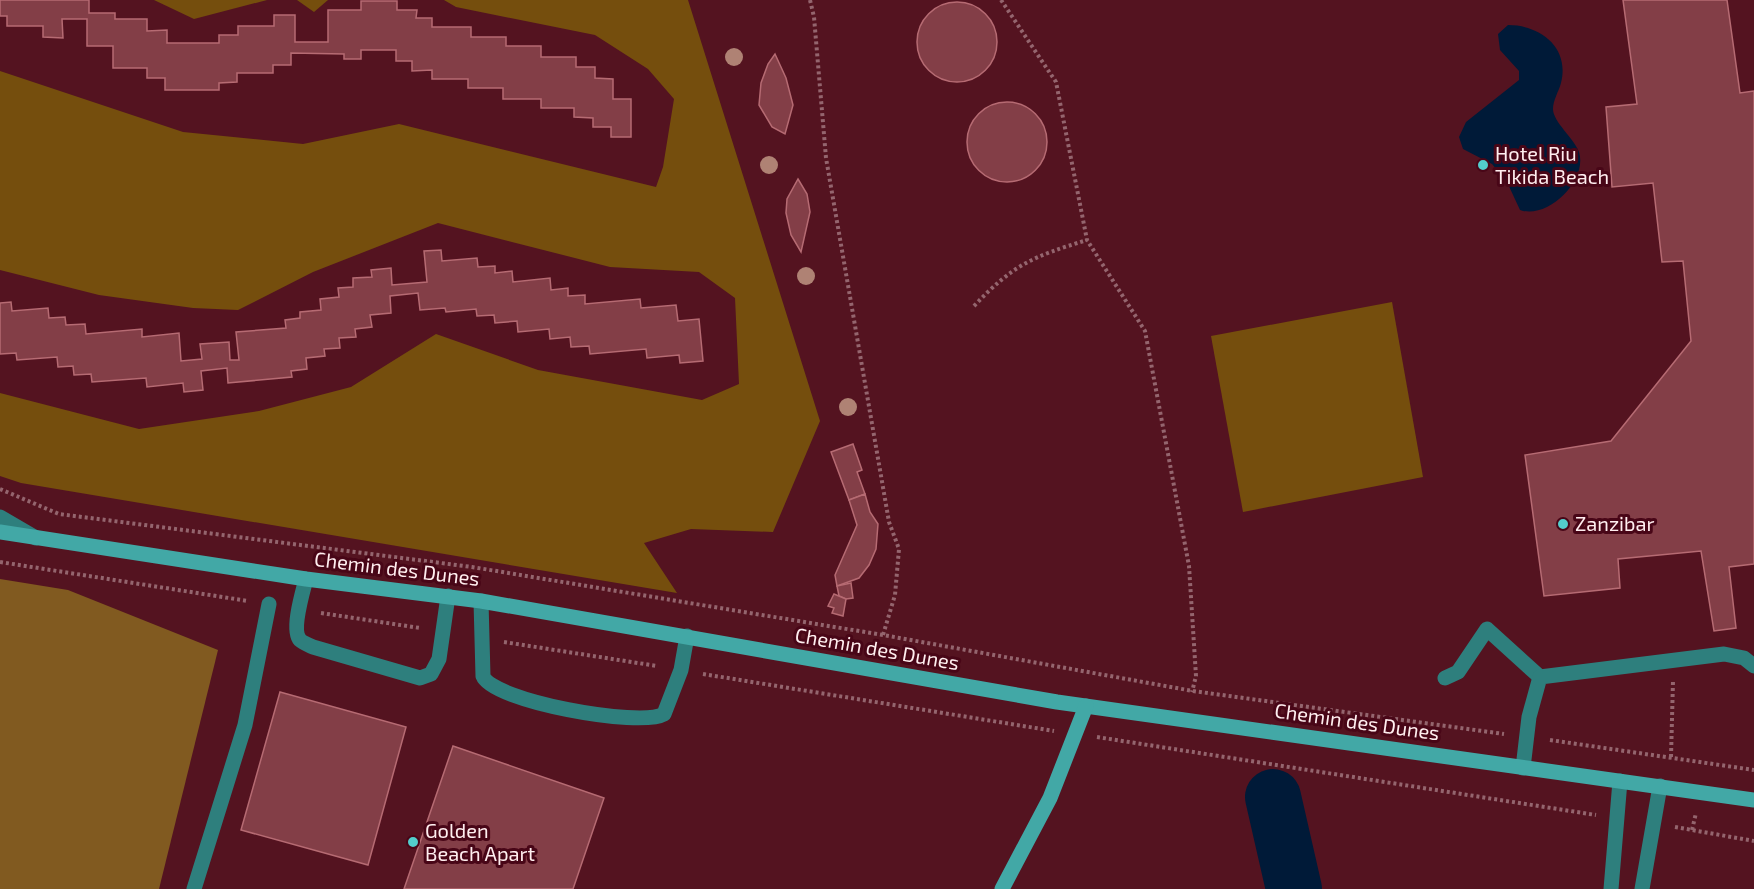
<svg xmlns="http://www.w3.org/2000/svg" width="1754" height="889" font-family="'Exo 2',sans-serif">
  <rect width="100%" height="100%" fill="#541320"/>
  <g fill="#754e0d">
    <polygon points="154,0 267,0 194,19"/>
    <polygon points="297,0 328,0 314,12"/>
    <polygon points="444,0 688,0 820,421 773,532 691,529 644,543 677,593 21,483 0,476 0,393 139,429 259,411 351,387 436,334 538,370 702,400 739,384 735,298 699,272 610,267 438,223 313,272 238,310 193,308 99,295 0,270 0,71 183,132 303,144 399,124 656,187 663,167 674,99 648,69 595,35 456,7"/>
    <polygon points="1392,302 1423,477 1243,512 1211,336"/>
  </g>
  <polygon fill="#815a20" points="0,579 68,590 218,650 159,889 0,889"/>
  <path fill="#001a38" d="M1508,25C1540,25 1570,47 1561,83C1559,91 1553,100 1553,109C1553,122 1574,138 1579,152C1588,181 1547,220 1520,210L1507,182L1492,164L1463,149L1459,137L1466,122L1519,80V71L1500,50L1498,34Z"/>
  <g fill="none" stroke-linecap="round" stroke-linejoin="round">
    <polyline stroke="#001a38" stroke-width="56" points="1273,797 1294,889"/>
  </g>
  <g fill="#833e47" stroke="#b66b73" stroke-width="1.5">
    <polygon points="0,0 89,0 89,13 115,13 115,19 147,19 147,31 167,30 167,43 219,43 219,35 238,35 238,26 274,26 274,15 295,15 295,42 328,42 328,10 361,10 361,1 397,1 397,10 417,10 416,18 432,18 432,27 471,27 471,37 506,37 506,46 541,46 541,57 576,57 576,67 595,67 595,78 613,79 613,99 631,99 631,137 611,137 611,127 593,127 593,118 574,117 574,108 541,108 541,99 503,99 503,88 468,88 468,79 432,79 432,70 412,71 412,61 396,61 396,50 361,50 361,59 344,59 344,54 291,53 291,65 273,65 273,73 237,73 237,82 219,83 219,90 165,90 165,78 147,78 147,68 113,68 113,46 87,46 87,19 62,19 63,38 43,37 43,26 7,26 7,16 0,16"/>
    <polygon points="1623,0 1727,0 1740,93 1754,91 1754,564 1729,567 1736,628 1714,631 1701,551 1618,559 1620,588 1544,596 1525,455 1611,441 1691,341 1683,261 1662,262 1653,183 1612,187 1606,107 1637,104"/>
    <circle cx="957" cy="42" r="40"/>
    <polygon points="775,54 786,78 793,105 785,134 772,127 759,105 761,83 768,64"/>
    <circle cx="1007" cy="142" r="40"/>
    <polygon points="798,179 807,194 810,212 801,252 791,235 786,213 787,199"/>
    <polygon points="441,250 442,261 477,258 478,267 495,266 495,273 512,271 513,282 550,278 551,290 568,288 568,296 585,295 585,304 640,299 641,308 676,305 678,321 699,319 703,361 680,363 679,355 647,358 646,349 590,354 589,346 571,347 570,337 550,339 549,329 518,332 517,321 495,323 494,315 477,316 476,309 446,312 445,308 420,310 418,293 390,296 391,313 370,315 372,327 355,329 356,337 339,338 340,348 324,349 325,356 306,358 307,369 291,371 292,377 228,383 227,368 201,371 203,390 184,392 183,383 147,387 146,378 92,382 91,374 74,375 73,366 58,367 57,357 17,360 16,353 0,354 0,303 11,302 12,311 48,308 49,318 65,317 66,325 85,324 86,334 142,329 142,337 179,333 181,361 202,359 200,344 229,342 230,360 239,360 236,332 286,328 285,320 300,318 300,312 321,310 320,299 339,297 338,288 353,287 353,278 372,277 371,270 391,268 392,285 427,282 424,251"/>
    <polygon points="853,444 862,470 857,472 865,494 849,500 831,452"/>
    <polygon points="865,494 870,512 878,524 876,549 869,565 859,578 837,586 835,575 857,525 849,500"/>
    <polygon points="851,583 853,598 846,599 839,596 837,586"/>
    <polygon points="834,594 846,599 843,616 832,613 834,608 828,606"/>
    <polygon points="280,692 406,727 368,865 241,830"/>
    <polygon points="453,746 604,798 573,889 404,889"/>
  </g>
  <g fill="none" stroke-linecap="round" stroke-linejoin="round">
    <g stroke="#94656e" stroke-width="4" stroke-dasharray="3 3" stroke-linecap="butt">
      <polyline points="810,0 814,17 826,158 889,522 899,549 895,595 883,635"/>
      <polyline points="1001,0 1056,82 1087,240 1145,331 1189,566 1196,676 1192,692"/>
      <path d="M974,306C1014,264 1032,257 1087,240"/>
      <polyline points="0,489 59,514 472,567 883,635 1193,691 1504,734"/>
      <polyline points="0,562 248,601"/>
      <polyline points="321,613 420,628"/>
      <polyline points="504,642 657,666"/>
      <polyline points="703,674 1054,731"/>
      <polyline points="1097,737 1596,815"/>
      <polyline points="1550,740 1754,770"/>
      <polyline points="1671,757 1673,681"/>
      <polyline points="1675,827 1754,841"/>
      <polyline points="1692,830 1696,813"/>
    </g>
    <g stroke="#2e7f7d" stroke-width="15">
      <path d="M306,579C303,591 291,630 300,640C303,643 309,645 313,647L420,678L431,674L439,659L448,596"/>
      <path d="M481,601L483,676C492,701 640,728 664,714L681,670L687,636"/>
      <polyline points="1445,678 1458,672 1487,629 1540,677"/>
      <polyline points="1523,768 1529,717 1540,677 1724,654 1744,658 1754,666"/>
      <polyline points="194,889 245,725 269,604"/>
      <polyline points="1611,889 1620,781"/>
      <polyline points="1642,889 1660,786"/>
    </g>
    <polyline stroke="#2e7f7d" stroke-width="15" points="0,517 36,538"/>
    <g stroke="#42a8a6" stroke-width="15">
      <polyline points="0,532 306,579 481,601 1057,702 1754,800"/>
      <polyline points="1002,889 1050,798 1086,706"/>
    </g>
  </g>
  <g fill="#af8274">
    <circle cx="734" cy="57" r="9"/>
    <circle cx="769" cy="165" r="9"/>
    <circle cx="806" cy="276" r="9"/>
    <circle cx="848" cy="407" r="9"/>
  </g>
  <g fill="#53cdcb" stroke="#480617" stroke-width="2">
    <circle cx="1483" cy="165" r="6"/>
    <circle cx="1563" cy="524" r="6"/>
    <circle cx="413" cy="842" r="6"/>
  </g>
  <g text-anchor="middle" stroke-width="6" stroke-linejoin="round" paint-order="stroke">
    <g font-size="20" fill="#ffeeef" stroke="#480617" text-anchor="start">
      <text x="1495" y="161">Hotel Riu<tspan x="1495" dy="23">Tikida Beach</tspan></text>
      <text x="1575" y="531">Zanzibar</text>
      <text x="425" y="838">Golden<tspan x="425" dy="23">Beach Apart</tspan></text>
    </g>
    <g font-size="20" fill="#ffeeef" stroke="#480617">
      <text transform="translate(397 569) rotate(7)" y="7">Chemin des Dunes</text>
      <text transform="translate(877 649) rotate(10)" y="7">Chemin des Dunes</text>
      <text transform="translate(1357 722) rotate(8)" y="7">Chemin des Dunes</text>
    </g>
  </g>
</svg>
